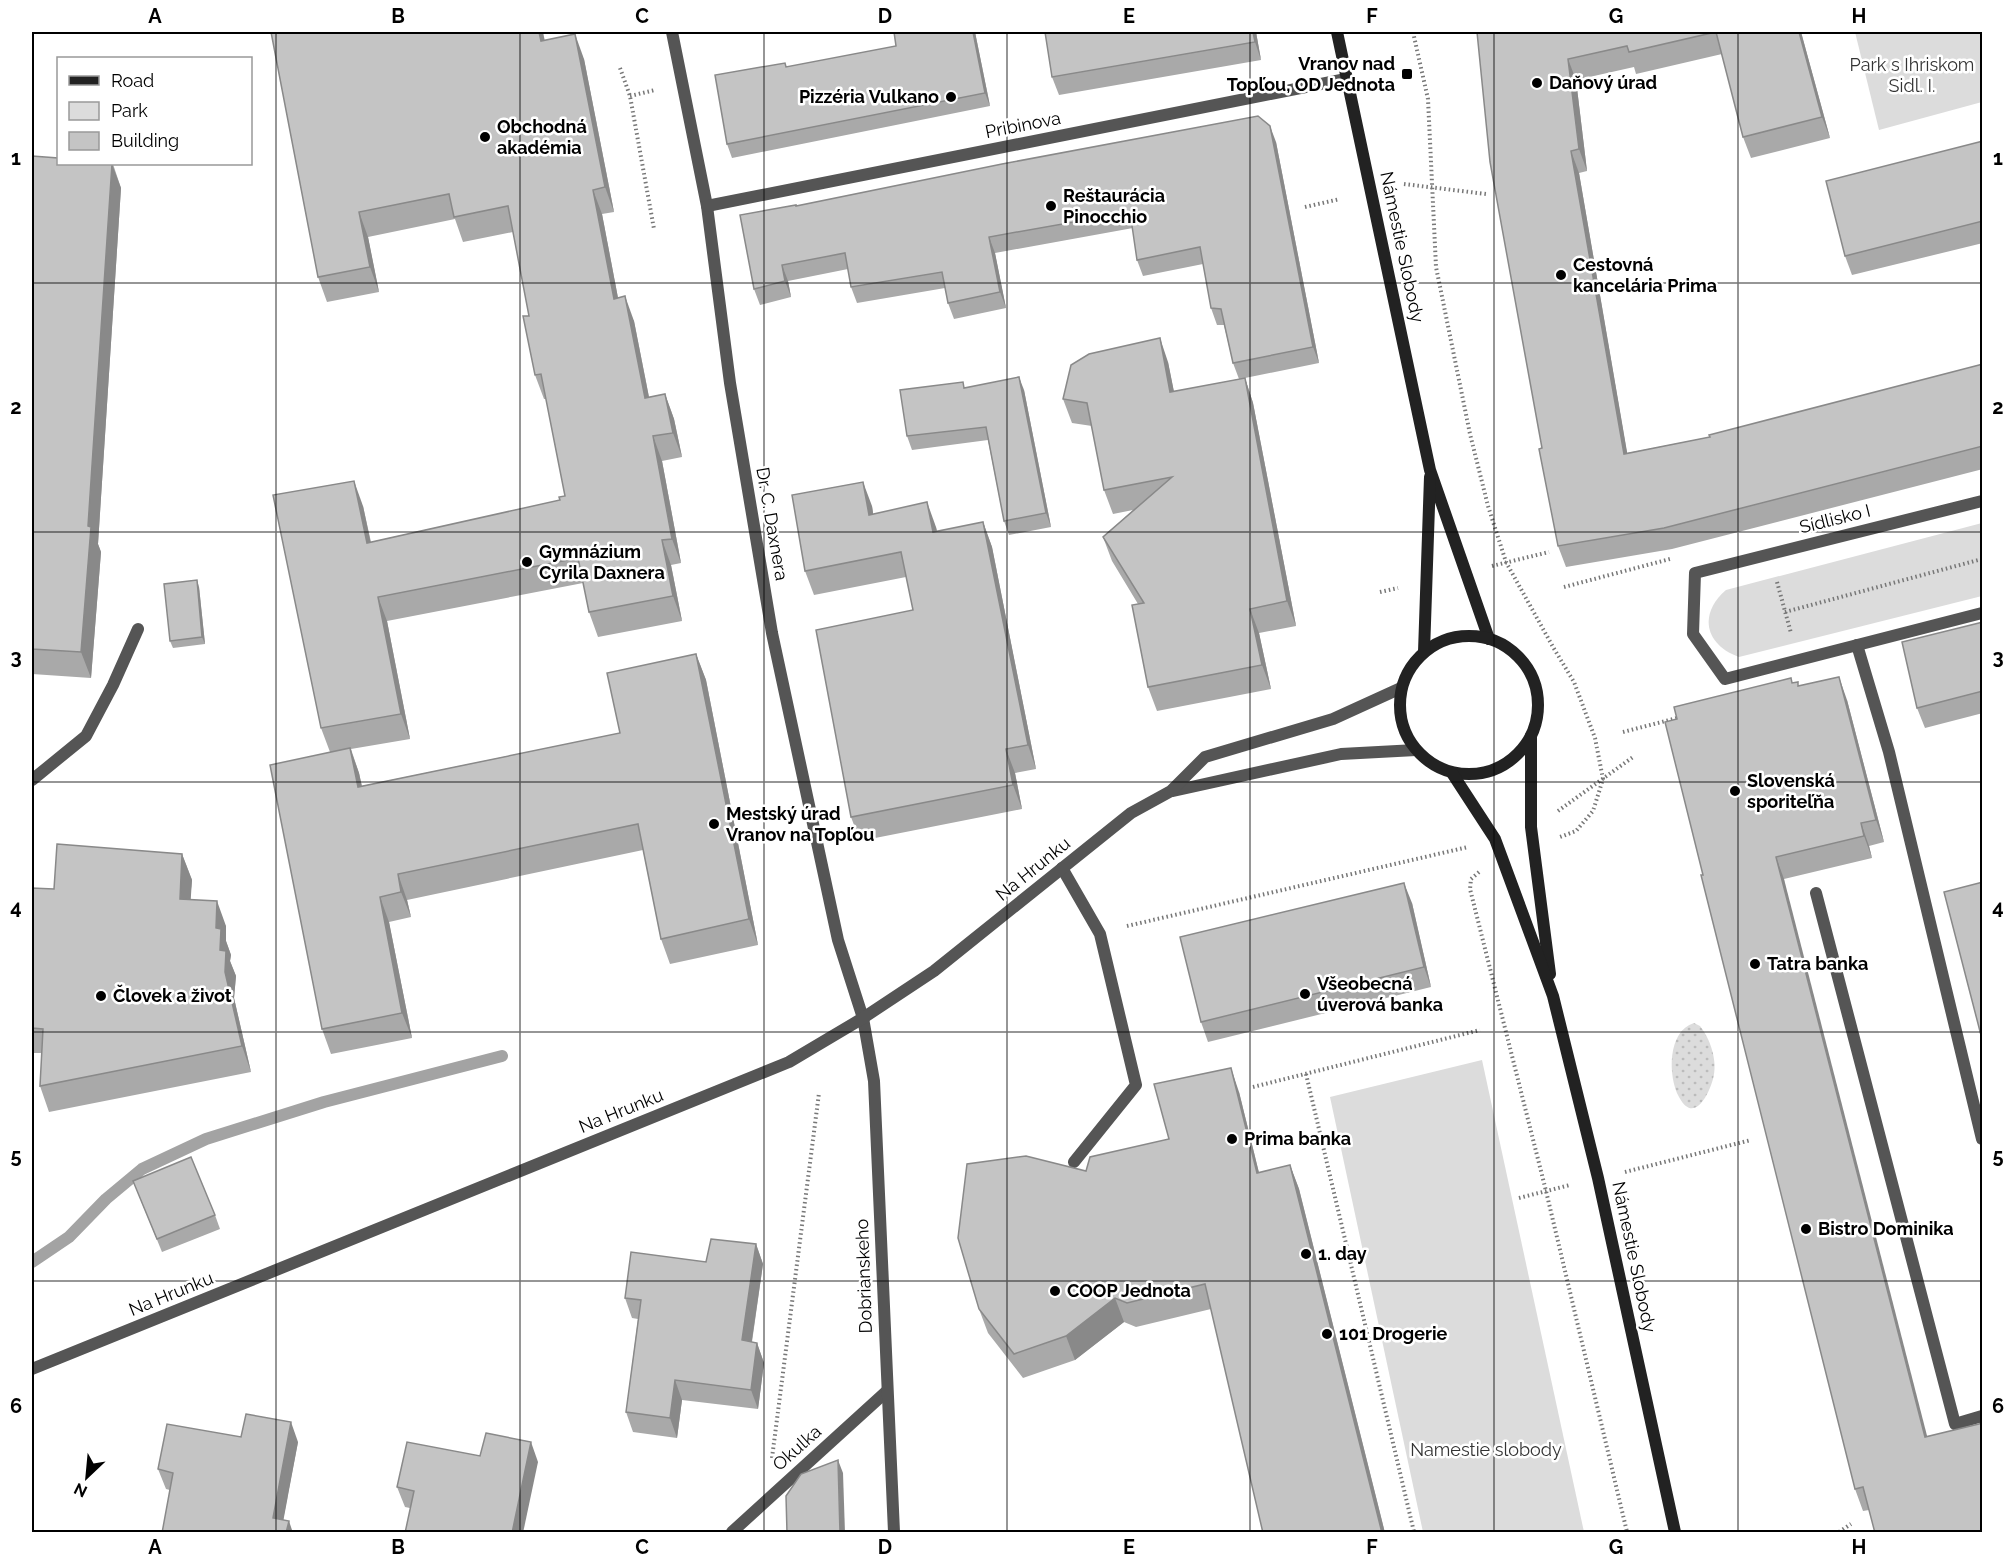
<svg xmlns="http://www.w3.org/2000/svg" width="2014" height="1564" font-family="Raleway,sans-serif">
  <defs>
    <pattern id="grass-dots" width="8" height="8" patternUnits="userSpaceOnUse" patternTransform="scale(1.5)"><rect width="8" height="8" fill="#dcdcdc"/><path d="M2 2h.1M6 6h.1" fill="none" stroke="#bbb" stroke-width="1.8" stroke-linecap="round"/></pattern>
  </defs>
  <rect width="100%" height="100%" fill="#fff"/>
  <path fill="url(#grass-dots)" d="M1694,1023L1700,1026C1711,1040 1718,1062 1713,1079C1709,1094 1694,1125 1679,1097C1668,1077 1667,1031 1694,1023Z"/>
  <g fill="#dcdcdc">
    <polygon points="1855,32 1982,32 1982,102 1879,130"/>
    <path d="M1982,523V596L1739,657C1705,645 1698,614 1726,590Z"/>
    <polygon points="1482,1060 1584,1532 1423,1532 1330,1097"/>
  </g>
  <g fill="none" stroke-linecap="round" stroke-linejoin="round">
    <polyline stroke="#a3a3a3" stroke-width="12" points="32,1262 69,1237 106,1199 142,1169 206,1139 324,1102 502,1056"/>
    <g stroke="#777" stroke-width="4" stroke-dasharray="1.5 3" stroke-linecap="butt">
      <polyline points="1413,32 1428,99 1436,267 1470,434 1488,506 1506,562 1553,647 1574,682 1595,738 1603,779 1593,811 1576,831 1560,837"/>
      <polyline points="620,68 630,96 654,229"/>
      <polyline points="630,96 655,90"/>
      <polyline points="1404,184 1486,194"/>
      <polyline points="1305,207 1340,199"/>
      <polyline points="1492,566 1549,552"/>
      <polyline points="1777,582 1791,633"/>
      <polyline points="1564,587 1670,559"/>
      <polyline points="1380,592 1398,588"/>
      <polyline points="1785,612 1982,559"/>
      <polyline points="1623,732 1681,717"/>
      <polyline points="1558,811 1633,757"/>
      <polyline points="1479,872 1471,879 1470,889 1546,1191 1627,1532"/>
      <polyline points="1127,926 1468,847"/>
      <polyline points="1306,1074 1414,1532"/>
      <polyline points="1253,1087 1480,1030"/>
      <polyline points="1625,1172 1751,1140"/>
      <polyline points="1519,1198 1570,1185"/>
      <polyline points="772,1458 819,1093"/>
      <polyline points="1839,1532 1851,1524"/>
    </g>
    <g stroke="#555" stroke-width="12">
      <polyline points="1857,645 1889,752 1982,1139"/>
      <polyline points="32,780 86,736 113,685 138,629"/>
      <polyline points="1062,868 1100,934 1136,1085 1074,1162"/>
      <polyline points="1816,893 1955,1424 1982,1416"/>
      <polyline points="732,1532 887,1391"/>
    </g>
    <g stroke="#555" stroke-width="12">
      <polyline points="672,32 707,206 730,383 772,633 838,940 863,1018 874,1081 894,1532"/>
      <polyline points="707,206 1346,79"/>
      <polyline points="1982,501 1695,573 1693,634 1725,679 1982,613"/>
      <polyline points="1173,791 1341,754 1416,750"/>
      <polyline points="32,1369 789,1062 863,1018 934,971 1131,813 1171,791 1205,757 1333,719 1401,688"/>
    </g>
    <g stroke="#222" stroke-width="12">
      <polyline points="1337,32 1430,470 1489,639"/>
      <circle cx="1469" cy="705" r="69"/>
      <polyline points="1424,652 1430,477"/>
      <polyline points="1531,736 1531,827 1550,974"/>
      <polyline points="1452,773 1495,839 1553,996 1598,1178 1675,1532"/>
    </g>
  </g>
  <g fill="#a9a9a9">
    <polygon points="271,32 545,40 584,59 614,212 602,214 618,298 634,321 649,397 665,394 674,419 682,457 662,461 681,563 671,565 682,621 598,637 589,612 583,583 387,621 410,739 351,749 359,773 362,786 620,733 696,654 706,680 758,945 670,964 661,939 643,850 407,900 411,917 389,922 412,1038 331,1054 322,1029 330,752 321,728 363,506 371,542 560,500 565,496 546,399 544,399 535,375 529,316 513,232 463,242 455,219 368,237 379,292 327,302 318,277"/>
    <polygon points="894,32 975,32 990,106 732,158 727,144 787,67 896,46"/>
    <polygon points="1045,32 1256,32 1261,60 1059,95 1052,77"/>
    <polygon points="1477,32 1801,32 1830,138 1751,158 1743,137 1722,54 1636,74 1634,67 1576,80 1587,171 1579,173 1627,453 1710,437 1983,364 1983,469 1672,549 1566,567 1558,546 1542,448"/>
    <polygon points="1983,141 1983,243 1852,275 1845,256"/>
    <polygon points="1276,142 1319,363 1245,378 1253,403 1296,626 1259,633 1271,689 1157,711 1148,687 1138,604 1112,561 1103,537 1133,510 1113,514 1104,490 1092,426 1072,423 1063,399 1168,362 1174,392 1239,379 1233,363 1224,325 1217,325 1211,308 1203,264 1143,276 1137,260 1133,228 995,253 1006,308 954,319 948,303 945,288 857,303 851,287 848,269 788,281 791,297 760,305 754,289 796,206"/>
    <polygon points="32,156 58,164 113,164 121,188 98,544 101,552 91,678 32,674"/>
    <polygon points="965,388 1024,390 1051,527 1009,535 1004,521 988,440 912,450 907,436"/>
    <polygon points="872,506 873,514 936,527 937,532 983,522 992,547 1036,769 1015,773 1022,809 860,841 851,817 913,610 906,577 814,595 805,571"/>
    <polygon points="199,587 205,644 173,648 170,641"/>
    <polygon points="1983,622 1983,713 1925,728 1917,708"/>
    <polygon points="1792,683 1847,700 1884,842 1869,846 1872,858 1784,879 1869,1510 1863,1511 1855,1489 1703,875 1677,719"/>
    <polygon points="182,854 192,880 190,900 226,926 226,941 231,955 230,961 236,976 234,998 251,1072 49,1112 40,1086 42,1053 32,1053 32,888 54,889"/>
    <polygon points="1412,903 1431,987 1208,1042 1201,1022"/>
    <polygon points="1239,1092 1259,1173 1290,1165 1299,1189 1385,1533 1263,1533 1211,1309 1136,1327 1124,1322 1075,1360 1023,1378 988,1333 979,1309 1086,1171 1169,1139"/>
    <polygon points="133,1181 215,1215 220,1229 162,1252"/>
    <polygon points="756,1244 763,1264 752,1342 757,1343 764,1363 758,1409 682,1400 677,1438 633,1432 626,1412 638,1319 632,1318 625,1298 706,1262"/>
    <polygon points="241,1437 298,1442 283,1520 166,1489 158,1469"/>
    <polygon points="480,1456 538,1462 410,1508 405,1507 397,1487"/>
  </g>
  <g fill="#898989">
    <polygon points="539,32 543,32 550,66 541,41"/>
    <polygon points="973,32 975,32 990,106 985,93"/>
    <polygon points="1253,32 1256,32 1261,60 1255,42"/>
    <polygon points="1799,32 1801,32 1830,138 1822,117"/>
    <polygon points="575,34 584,59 614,212 605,187"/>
    <polygon points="1568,59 1576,80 1587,171 1579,149"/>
    <polygon points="1270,126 1276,142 1319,363 1313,347"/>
    <polygon points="1571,151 1579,173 1631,475 1624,454"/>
    <polygon points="112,164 121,188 98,544 101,552 91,678 81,652 88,526"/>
    <polygon points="593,190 602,214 623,324 614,299"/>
    <polygon points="359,212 368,237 379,292 370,267"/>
    <polygon points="989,237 995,253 1006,308 1000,292"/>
    <polygon points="782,265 788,281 791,297 785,281"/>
    <polygon points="625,296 634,321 654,423 645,398"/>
    <polygon points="1160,338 1168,362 1179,417 1170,392"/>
    <polygon points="1019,377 1024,390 1051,527 1046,513"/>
    <polygon points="1245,378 1253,403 1296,626 1287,601"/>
    <polygon points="665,394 674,419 682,457 673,433"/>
    <polygon points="653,436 662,461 681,563 672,539"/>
    <polygon points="354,481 363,506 376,568 367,543"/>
    <polygon points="863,482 872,506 877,539 869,515"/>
    <polygon points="927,502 936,527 942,556 933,532"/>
    <polygon points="983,522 992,547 1036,769 1028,745"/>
    <polygon points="662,540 671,565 682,621 673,596"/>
    <polygon points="197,580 199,587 205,644 202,637"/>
    <polygon points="378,597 387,621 410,739 401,714"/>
    <polygon points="1250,609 1259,633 1271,689 1262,665"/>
    <polygon points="696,654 706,680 758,945 749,919"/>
    <polygon points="1839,677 1847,700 1884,842 1876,820"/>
    <polygon points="350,748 359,773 367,812 358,787"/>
    <polygon points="1006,749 1015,773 1022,809 1013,785"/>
    <polygon points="1861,823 1869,846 1872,858 1864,836"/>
    <polygon points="182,854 192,880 189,925 180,899"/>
    <polygon points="1776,857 1784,879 1933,1459 1925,1437"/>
    <polygon points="398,874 407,900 411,917 401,892"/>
    <polygon points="1404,883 1412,903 1431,987 1424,967"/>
    <polygon points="380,897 389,922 412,1038 402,1013"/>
    <polygon points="217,901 226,926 226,941 231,955 230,961 236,976 234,998 251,1072 242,1046 225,972 216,928"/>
    <polygon points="1231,1068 1239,1092 1265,1197 1257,1173"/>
    <polygon points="1290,1165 1299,1189 1385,1533 1382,1533"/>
    <polygon points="756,1244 763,1264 749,1360 742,1340"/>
    <polygon points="1115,1298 1124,1322 1075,1360 1066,1336"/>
    <polygon points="757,1343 764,1363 758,1409 751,1390"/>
    <polygon points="675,1380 682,1400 677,1438 670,1418"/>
    <polygon points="291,1422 298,1442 281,1533 273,1518"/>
    <polygon points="531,1442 538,1462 523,1533 512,1533"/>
    <polygon points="838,1460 843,1473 845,1533 840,1533"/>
    <polygon points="289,1521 293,1533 286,1533"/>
  </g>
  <g fill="#c4c4c4" stroke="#898989" stroke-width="1.5">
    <polygon points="271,32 539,32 541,41 575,34 605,187 593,190 614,299 625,296 645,398 665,394 673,433 653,436 672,539 662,540 673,596 589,612 578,558 378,597 401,714 321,728 273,495 354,481 367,543 560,500 559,497 565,496 541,374 535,375 523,316 529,316 508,206 454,217 449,194 359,212 370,267 318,277"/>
    <polygon points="894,32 973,32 985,93 727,144 715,75 785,63 786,67 896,46"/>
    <polygon points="1045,32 1253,32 1255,42 1052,77"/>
    <polygon points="1477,32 1799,32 1822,117 1743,137 1716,32 1629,52 1627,46 1568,59 1579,149 1571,151 1624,454 1710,437 1709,435 1983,364 1983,446 1664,528 1558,546 1539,449 1542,448 1490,162"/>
    <polygon points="1258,116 1270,126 1313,347 1233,363 1221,309 1211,308 1200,247 1137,260 1130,212 989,237 1000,292 948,303 942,272 851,287 845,253 782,265 785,281 754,289 740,215 796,205 796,206 1002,164"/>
    <polygon points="1983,141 1983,221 1845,256 1826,181"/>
    <polygon points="32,156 58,158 58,164 112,164 88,526 91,527 81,652 32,649"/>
    <polygon points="1160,338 1170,392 1245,378 1287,601 1250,609 1262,665 1148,687 1132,605 1144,603 1103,537 1172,477 1104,490 1087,403 1063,399 1071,365 1089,354"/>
    <polygon points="1019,377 1046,513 1004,521 986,427 907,436 900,390 963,382 964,388"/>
    <polygon points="863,482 869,515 927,502 933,532 983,522 1028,745 1006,749 1013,785 851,817 816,630 913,610 901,552 805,571 792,495"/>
    <polygon points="197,580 202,637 170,641 164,584"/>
    <polygon points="1983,622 1983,691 1917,708 1902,642"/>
    <polygon points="696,654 749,919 661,939 638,824 398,874 401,892 380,897 402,1013 322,1029 270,765 350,748 358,787 620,733 607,673"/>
    <polygon points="1839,677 1876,820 1861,823 1864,836 1776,857 1925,1437 1983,1423 1983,1533 1875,1533 1863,1487 1855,1489 1701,875 1703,875 1665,722 1677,719 1674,707 1791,678 1792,683 1798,682 1798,686"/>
    <polygon points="57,844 182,854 180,899 217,901 216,928 221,929 220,950 226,951 225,972 242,1046 40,1086 43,1029 32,1028 32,888 54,889"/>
    <polygon points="1983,882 1983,1043 1944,892"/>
    <polygon points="1404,883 1424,967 1201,1022 1180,937"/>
    <polygon points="1231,1068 1257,1173 1290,1165 1382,1533 1263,1533 1205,1284 1127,1303 1115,1298 1066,1336 1014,1354 979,1309 958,1238 967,1164 1026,1156 1086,1171 1090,1157 1169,1139 1154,1084"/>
    <polygon points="191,1157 215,1215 157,1239 133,1181"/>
    <polygon points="711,1239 756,1244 742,1340 757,1343 751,1390 675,1380 670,1418 626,1412 641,1300 625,1298 631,1252 706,1262"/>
    <polygon points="246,1414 291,1422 273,1518 289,1521 286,1533 162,1533 173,1473 158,1469 167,1424 241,1437"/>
    <polygon points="486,1433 531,1442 512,1533 405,1533 414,1491 397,1487 407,1442 480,1456"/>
    <polygon points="838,1460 840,1533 787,1533 786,1496 801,1474"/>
  </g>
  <path fill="none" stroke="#000" stroke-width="1.5" stroke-opacity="0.55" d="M276,32V1532M520,32V1532M764,32V1532M1007,32V1532M1250,32V1532M1494,32V1532M1738,32V1532M32,283H1982M32,532H1982M32,782H1982M32,1032H1982M32,1281H1982"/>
  <g fill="#000" stroke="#fff" stroke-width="2">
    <rect x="1401" y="68" width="12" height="12" rx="3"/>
    <circle cx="1537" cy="83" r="6"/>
    <circle cx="951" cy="97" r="6"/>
    <circle cx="485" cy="137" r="6"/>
    <circle cx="1051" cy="206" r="6"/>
    <circle cx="1561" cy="275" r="6"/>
    <circle cx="527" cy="562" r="6"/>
    <circle cx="1735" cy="791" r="6"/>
    <circle cx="714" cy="824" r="6"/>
    <circle cx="1755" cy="964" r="6"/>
    <circle cx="1305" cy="994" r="6"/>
    <circle cx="101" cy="996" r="6"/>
    <circle cx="1232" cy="1139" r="6"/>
    <circle cx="1806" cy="1229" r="6"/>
    <circle cx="1306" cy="1254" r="6"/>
    <circle cx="1055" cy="1291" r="6"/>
    <circle cx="1327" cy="1334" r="6"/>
  </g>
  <g text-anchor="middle" stroke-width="5" stroke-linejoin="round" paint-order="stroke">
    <g font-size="18" font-weight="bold" fill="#000" stroke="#fff" text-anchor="start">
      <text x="1395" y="70" text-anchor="end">Vranov nad<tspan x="1395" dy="21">Topľou, OD Jednota</tspan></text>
      <text x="1549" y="89">Daňový úrad</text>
      <text x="939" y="103" text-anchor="end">Pizzéria Vulkano</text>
      <text x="497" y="133">Obchodná<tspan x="497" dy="21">akadémia</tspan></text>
      <text x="1063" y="202">Reštaurácia<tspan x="1063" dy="21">Pinocchio</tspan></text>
      <text x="1573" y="271">Cestovná<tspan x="1573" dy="21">kancelária Prima</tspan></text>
      <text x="539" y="558">Gymnázium<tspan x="539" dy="21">Cyrila Daxnera</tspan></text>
      <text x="1747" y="787">Slovenská<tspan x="1747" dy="21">sporiteľňa</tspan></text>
      <text x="726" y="820">Mestský úrad<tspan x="726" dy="21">Vranov na Topľou</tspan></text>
      <text x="1767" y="970">Tatra banka</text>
      <text x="1317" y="990">Všeobecná<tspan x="1317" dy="21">úverová banka</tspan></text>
      <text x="113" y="1002">Človek a život</text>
      <text x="1244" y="1145">Prima banka</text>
      <text x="1818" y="1235">Bistro Dominika</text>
      <text x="1318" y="1260">1. day</text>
      <text x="1067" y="1297">COOP Jednota</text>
      <text x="1339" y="1340">101 Drogerie</text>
    </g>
    <g font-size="18" fill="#333" stroke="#fff">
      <text x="1912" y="71">Park s Ihriskom<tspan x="1912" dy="21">Sidl. I.</tspan></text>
      <text x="1486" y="1456">Namestie slobody</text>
    </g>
    <g font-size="18" fill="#000" stroke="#fff">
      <text transform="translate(1023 125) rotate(-11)" y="6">Pribinova</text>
      <text transform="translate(1402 247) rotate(78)" y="6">Námestie Slobody</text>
      <text transform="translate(1835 519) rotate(-14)" y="6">Sídlisko I</text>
      <text transform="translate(772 524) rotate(80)" y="6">Dr. C. Daxnera</text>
      <text transform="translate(1033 869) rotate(-39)" y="6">Na Hrunku</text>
      <text transform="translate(621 1111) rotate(-22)" y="6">Na Hrunku</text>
      <text transform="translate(1634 1257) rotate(78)" y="6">Námestie Slobody</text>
      <text transform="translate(864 1276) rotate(-92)" y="6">Dobrianskeho</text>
      <text transform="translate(171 1294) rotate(-22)" y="6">Na Hrunku</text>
      <text transform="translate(797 1448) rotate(-42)" y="6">Okulka</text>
    </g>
  </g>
  <rect width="2014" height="1564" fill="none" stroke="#ffffff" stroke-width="66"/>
  <rect x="57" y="57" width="195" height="108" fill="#ffffff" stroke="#999999" stroke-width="1.5"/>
  <rect x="69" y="76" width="30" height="9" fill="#222222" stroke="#999999" stroke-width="1.5"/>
  <text x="111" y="87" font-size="18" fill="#000000">Road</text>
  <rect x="69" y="102" width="30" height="18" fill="#dcdcdc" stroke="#999999" stroke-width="1.5"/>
  <text x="111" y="117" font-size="18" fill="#000000">Park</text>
  <rect x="69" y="132" width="30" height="18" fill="#c4c4c4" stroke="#999999" stroke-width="1.5"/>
  <text x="111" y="147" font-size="18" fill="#000000">Building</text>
  <g transform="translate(87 1477) rotate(206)" stroke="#ffffff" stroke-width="4.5" paint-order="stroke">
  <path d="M0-4.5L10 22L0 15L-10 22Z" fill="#000000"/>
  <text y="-9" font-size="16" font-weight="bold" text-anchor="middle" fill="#000000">N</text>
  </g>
  <rect x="33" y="33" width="1948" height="1498" fill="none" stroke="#000" stroke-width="2"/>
  <g font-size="20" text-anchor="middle" font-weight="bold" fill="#000">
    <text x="155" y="23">A</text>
    <text x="398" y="23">B</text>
    <text x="642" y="23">C</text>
    <text x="885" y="23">D</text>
    <text x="1129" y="23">E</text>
    <text x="1372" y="23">F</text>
    <text x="1616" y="23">G</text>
    <text x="1859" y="23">H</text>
    <text x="16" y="165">1</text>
    <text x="1998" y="165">1</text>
    <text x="16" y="414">2</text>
    <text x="1998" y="414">2</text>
    <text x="16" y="664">3</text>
    <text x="1998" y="664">3</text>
    <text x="16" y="914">4</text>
    <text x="1998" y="914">4</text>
    <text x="16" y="1163">5</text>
    <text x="1998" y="1163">5</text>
    <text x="16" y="1413">6</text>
    <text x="1998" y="1413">6</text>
    <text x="155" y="1554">A</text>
    <text x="398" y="1554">B</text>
    <text x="642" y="1554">C</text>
    <text x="885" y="1554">D</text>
    <text x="1129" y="1554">E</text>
    <text x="1372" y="1554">F</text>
    <text x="1616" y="1554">G</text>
    <text x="1859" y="1554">H</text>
  </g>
</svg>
